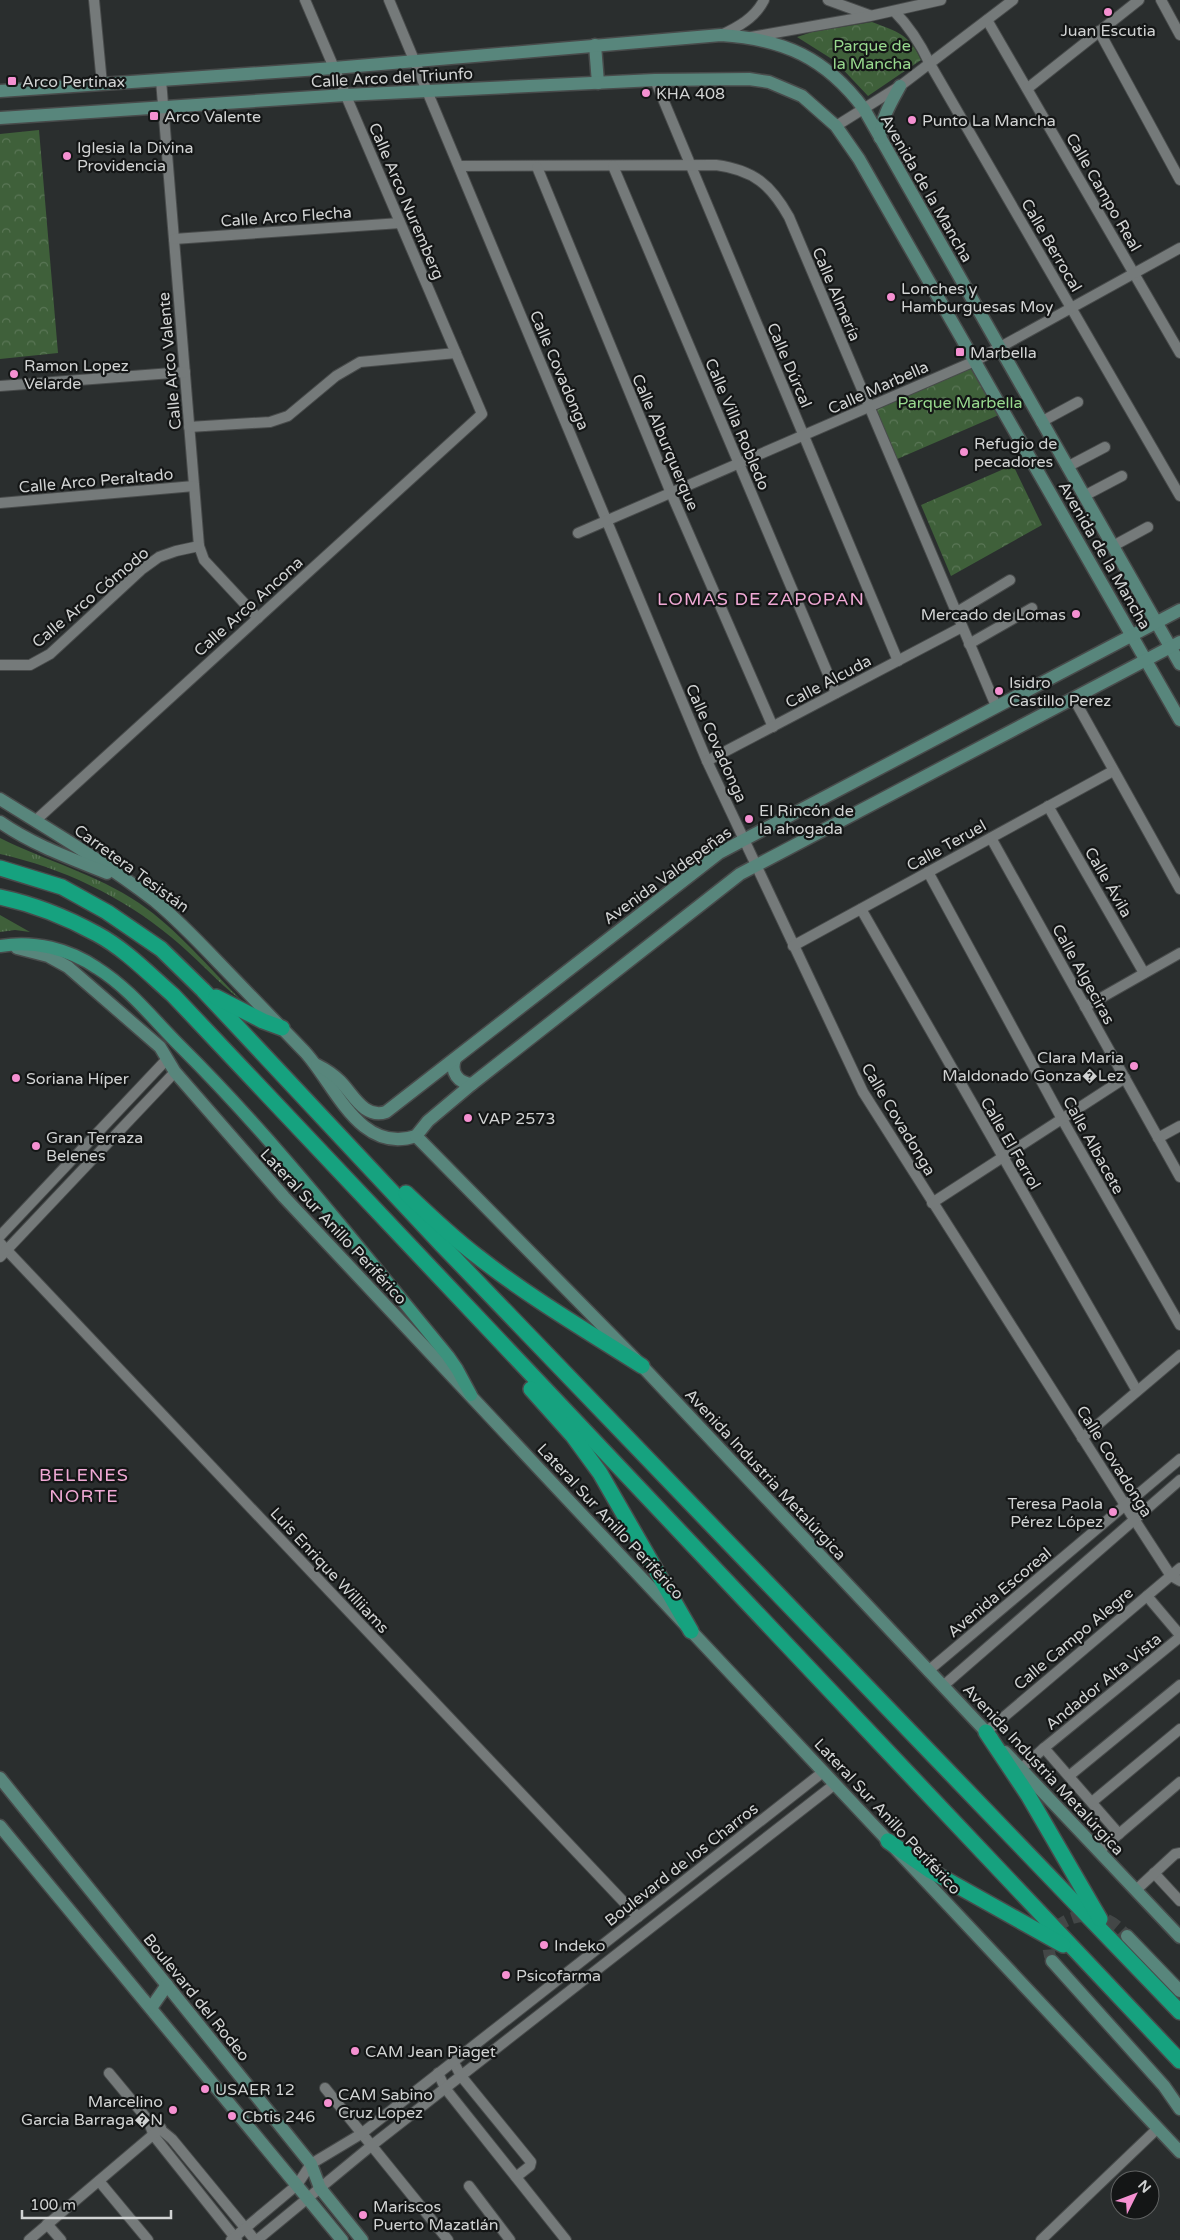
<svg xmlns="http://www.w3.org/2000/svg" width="1180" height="2240" font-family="'Varela Round',sans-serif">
  <defs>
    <pattern id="grass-tufts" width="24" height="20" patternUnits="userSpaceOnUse" patternTransform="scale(1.25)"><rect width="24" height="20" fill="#3f603a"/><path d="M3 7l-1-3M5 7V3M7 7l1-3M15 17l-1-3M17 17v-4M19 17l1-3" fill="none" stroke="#5a7656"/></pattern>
    <pattern id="park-crowns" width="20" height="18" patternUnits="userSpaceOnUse" patternTransform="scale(1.25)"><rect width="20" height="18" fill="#3f603a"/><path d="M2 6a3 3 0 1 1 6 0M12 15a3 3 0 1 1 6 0" fill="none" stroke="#5a7656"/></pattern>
  </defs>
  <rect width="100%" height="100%" fill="#2a2e2e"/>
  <g fill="url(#grass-tufts)">
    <path d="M0,838C46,861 96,874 139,903C178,930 209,968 242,1001C216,981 196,957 171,937C122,896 62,868 0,854Z"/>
    <polygon points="0,915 30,932 15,930 0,932"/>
  </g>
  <g fill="url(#park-crowns)">
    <path d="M872,22C898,32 909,34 921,60L868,96L835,61L797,37L812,32Z"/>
    <polygon points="39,130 58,353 0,359 0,134"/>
    <polygon points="973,366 1001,414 895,460 873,410"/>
    <polygon points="1013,465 1042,525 951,576 921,505"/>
  </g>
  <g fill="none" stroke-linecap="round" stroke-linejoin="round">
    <path stroke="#434747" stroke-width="12" stroke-dasharray="12 6" stroke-linecap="butt" d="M1052,1961C1037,1929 1075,1908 1102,1918C1113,1921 1120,1929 1127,1936"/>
    <g stroke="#484b4b" stroke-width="12">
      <g id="street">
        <polyline points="94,0 102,84"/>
        <polyline points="389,0 707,761 863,1092 1134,1519 1171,1576 1180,1581"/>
        <polyline points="828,0 869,15"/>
        <polyline points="1161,0 1180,35"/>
        <path d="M894,11C910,27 920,43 930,64L1180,496"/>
        <polyline points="987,20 1180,353"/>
        <polyline points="1099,31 1180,180"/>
        <path d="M721,35C738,27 755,18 764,0"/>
        <polyline points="751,37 870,16 941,0"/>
        <polyline points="161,80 199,546 204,560 258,618"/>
        <polyline points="655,80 898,661"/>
        <polyline points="1028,88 1139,0"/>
        <polyline points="836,126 900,86 1013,0"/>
        <path d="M459,166L716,165C754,170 771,185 789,217L996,706"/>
        <polyline points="613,166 836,693"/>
        <polyline points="537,167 671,493 773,727"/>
        <polyline points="174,239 400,223"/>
        <polyline points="0,386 185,372"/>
        <polyline points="1041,422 1078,402"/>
        <polyline points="189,427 270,422 288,416 336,376 360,362 456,353"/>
        <polyline points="1067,467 1105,447"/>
        <polyline points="1084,496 1122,476"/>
        <polyline points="0,503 194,486"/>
        <polyline points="578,533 975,361 1180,248"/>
        <polyline points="1113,546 1148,527"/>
        <polyline points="957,612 1010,580"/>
        <polyline points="969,644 1032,608"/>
        <polyline points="0,665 30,665 50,654 141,570 159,557 176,551 199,546"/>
        <polyline points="1074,699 1180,889"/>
        <polyline points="707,761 962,627"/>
        <polyline points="1048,806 1144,973"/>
        <polyline points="35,821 482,414 305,0"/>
        <polyline points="991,838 1180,1177"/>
        <polyline points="928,872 1062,1119 1180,1325"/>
        <polyline points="861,909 1137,1391"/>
        <polyline points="793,946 1113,771"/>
        <polyline points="1085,1007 1180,953"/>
        <polyline points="1158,1138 1180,1126"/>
        <polyline points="932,1203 1125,1078"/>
        <polyline points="0,1236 167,1059"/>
        <polyline points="0,1243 638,1917"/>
        <polyline points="0,1257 175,1072"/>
        <polyline points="1082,1438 1180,1355"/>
        <polyline points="1147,1596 1180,1635"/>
        <polyline points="928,1671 1180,1459"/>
        <polyline points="943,1686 1180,1480"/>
        <polyline points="986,1732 1180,1568"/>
        <polyline points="1044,1748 1180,1637"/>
        <polyline points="1021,1769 1044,1748 1119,1834"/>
        <polyline points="1069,1776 1180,1685"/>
        <polyline points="1092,1802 1180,1729"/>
        <polyline points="1099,1851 1180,1782"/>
        <polyline points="1154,1873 1180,1901"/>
        <polyline points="1136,1890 1175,1854 1180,1853"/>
        <polyline points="453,2061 461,2076 531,2162 530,2166 516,2177"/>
        <polyline points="109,2073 148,2120 154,2136 237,2240"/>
        <polyline points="438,2073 445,2088 566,2240"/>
        <polyline points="325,2088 448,2240"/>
        <polyline points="155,2125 172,2139 255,2240"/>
        <polyline points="99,2181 148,2240"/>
        <polyline points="469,2186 510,2240"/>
        <polyline points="47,2224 61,2240"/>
        <polyline points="29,2240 161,2128"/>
        <polyline points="231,2240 297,2185 311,2164 361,2134 823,1772"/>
        <polyline points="257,2240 371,2146 835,1784"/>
        <polyline points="1041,2240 1158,2128"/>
      </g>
    </g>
    <g stroke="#484b4b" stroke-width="15">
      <g id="secondary">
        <polyline points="595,45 598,83"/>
        <path d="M0,91L334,68L721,35C784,39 826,58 864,109L1180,664"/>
        <polyline points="0,118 345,95 655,80 749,79 769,82 802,96 836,126 859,159 1180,720"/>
        <path d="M880,138C882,117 890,104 900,86"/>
        <path d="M0,799C53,832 106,863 155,901C178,920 198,941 218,962C247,992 276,1022 305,1052C335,1085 360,1155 416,1136"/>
        <path d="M0,822C33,845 70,858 107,873"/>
        <polyline points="17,948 48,956 68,967 160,1047 175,1072 284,1197 1180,2152"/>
        <path d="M455,1059C450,1072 458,1083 472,1084"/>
        <path d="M317,1065C325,1069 333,1074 340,1081C353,1094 364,1119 386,1112L719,853L1180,610"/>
        <polyline points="416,1136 642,1366 992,1738"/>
        <polyline points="416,1136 428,1121 472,1084 740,874 1180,642"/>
        <polyline points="1005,1752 1180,1937"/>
        <polyline points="0,1778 311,2164 320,2188 362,2240"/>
        <polyline points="0,1826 342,2240"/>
        <polyline points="1127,1936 1180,1991"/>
        <polyline points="1052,1961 1164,2086 1180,2109"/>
        <polyline points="151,2008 167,1985"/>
      </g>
    </g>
    <g stroke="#484b4b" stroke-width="15">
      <path id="primary" d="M0,946C34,940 69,949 97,968C129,988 154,1020 180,1046C277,1142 361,1251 448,1356L457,1369L471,1395"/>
    </g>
    <g stroke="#484b4b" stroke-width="18">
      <g id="highway">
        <polyline points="0,868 62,887 107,912 161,949 203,990 441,1244 1180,2012"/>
        <path d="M0,897C33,904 68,918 97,934C125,949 149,974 173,995L1180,2061"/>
        <polyline points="216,997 263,1021 282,1028"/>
        <path d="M406,1193C429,1215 452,1237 477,1256C529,1297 587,1331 642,1366"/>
        <polyline points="531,1389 573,1436 600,1473 691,1631"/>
        <polyline points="986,1732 1028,1795 1100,1919"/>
        <polyline points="888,1841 931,1871 1063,1945"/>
      </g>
    </g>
    <use href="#street" stroke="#757a7a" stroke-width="10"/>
    <use href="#secondary" stroke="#58867c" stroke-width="12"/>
    <use href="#primary" stroke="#3c927d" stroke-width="12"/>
    <use href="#highway" stroke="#16a27f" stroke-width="15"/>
  </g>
  <g fill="#f590d1" stroke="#141616" stroke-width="2">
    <circle cx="1108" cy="12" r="5"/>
    <rect x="7" y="76" width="10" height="10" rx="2.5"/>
    <circle cx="646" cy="93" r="5"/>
    <rect x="149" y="111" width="10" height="10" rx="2.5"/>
    <circle cx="912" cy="120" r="5"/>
    <circle cx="67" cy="156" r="5"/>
    <circle cx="891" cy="297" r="5"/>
    <rect x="955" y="347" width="10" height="10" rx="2.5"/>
    <circle cx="14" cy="374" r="5"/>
    <circle cx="964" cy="452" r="5"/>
    <circle cx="1076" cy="614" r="5"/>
    <circle cx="999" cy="691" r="5"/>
    <circle cx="749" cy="819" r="5"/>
    <circle cx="1134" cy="1066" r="5"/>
    <circle cx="16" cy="1078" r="5"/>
    <circle cx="468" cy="1118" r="5"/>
    <circle cx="36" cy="1146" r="5"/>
    <circle cx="1113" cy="1512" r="5"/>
    <circle cx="544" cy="1945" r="5"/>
    <circle cx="506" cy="1975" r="5"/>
    <circle cx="355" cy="2051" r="5"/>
    <circle cx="205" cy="2089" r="5"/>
    <circle cx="328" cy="2103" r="5"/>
    <circle cx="173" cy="2110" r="5"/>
    <circle cx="232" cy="2116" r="5"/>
    <circle cx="363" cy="2215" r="5"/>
  </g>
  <g text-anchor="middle" stroke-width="4.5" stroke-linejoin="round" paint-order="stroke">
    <g font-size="16" fill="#d1d3d3" stroke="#141616" text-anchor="start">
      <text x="1108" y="36" text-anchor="middle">Juan Escutia</text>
      <text x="22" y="87">Arco Pertinax</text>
      <text x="656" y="99">KHA 408</text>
      <text x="164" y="122">Arco Valente</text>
      <text x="922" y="126">Punto La Mancha</text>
      <text x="77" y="153">Iglesia la Divina<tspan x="77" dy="18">Providencia</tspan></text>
      <text x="901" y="294">Lonches y<tspan x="901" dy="18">Hamburguesas Moy</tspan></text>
      <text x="970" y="358">Marbella</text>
      <text x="24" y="371">Ramon Lopez<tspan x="24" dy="18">Velarde</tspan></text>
      <text x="974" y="449">Refugio de<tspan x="974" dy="18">pecadores</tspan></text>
      <text x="1066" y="620" text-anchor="end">Mercado de Lomas</text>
      <text x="1009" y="688">Isidro<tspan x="1009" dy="18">Castillo Perez</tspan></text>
      <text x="759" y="816">El Rincón de<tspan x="759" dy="18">la ahogada</tspan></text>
      <text x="1124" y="1063" text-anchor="end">Clara Maria<tspan x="1124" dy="18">Maldonado Gonza�Lez</tspan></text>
      <text x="26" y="1084">Soriana Híper</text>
      <text x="478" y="1124">VAP 2573</text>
      <text x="46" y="1143">Gran Terraza<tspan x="46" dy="18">Belenes</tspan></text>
      <text x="1103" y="1509" text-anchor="end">Teresa Paola<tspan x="1103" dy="18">Pérez López</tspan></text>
      <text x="554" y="1951">Indeko</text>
      <text x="516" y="1981">Psicofarma</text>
      <text x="365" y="2057">CAM Jean Piaget</text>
      <text x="215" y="2095">USAER 12</text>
      <text x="338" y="2100">CAM Sabino<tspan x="338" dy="18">Cruz Lopez</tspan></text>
      <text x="163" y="2107" text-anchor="end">Marcelino<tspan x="163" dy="18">Garcia Barraga�N</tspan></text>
      <text x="242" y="2122">Cbtis 246</text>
      <text x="373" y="2212">Mariscos<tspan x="373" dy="18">Puerto Mazatlán</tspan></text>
    </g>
    <g font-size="16" fill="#98d98e" stroke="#141616">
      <text x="872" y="51">Parque de<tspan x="872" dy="18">la Mancha</tspan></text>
      <text x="960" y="408">Parque Marbella</text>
    </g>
    <g font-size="16" fill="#d1d3d3" stroke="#141616">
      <text transform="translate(392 77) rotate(-3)" y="6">Calle Arco del Triunfo</text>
      <text transform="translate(927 188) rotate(60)" y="6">Avenida de la Mancha</text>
      <text transform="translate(1104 192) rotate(60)" y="6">Calle Campo Real</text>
      <text transform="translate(407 201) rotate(67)" y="6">Calle Arco Nuremberg</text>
      <text transform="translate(286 216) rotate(-4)" y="6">Calle Arco Flecha</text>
      <text transform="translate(1052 245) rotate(60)" y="6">Calle Berrocal</text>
      <text transform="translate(837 294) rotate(67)" y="6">Calle Almería</text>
      <text transform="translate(169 361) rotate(-95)" y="6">Calle Arco Valente</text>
      <text transform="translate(790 365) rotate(67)" y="6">Calle Dúrcal</text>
      <text transform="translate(560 370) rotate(67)" y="6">Calle Covadonga</text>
      <text transform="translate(878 387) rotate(-24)" y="6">Calle Marbella</text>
      <text transform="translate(738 424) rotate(67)" y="6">Calle Villa Robledo</text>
      <text transform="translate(666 442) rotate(67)" y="6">Calle Alburquerque</text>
      <text transform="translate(96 480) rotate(-5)" y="6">Calle Arco Peraltado</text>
      <text transform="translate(1105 555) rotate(60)" y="6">Avenida de la Mancha</text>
      <text transform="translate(90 597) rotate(-40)" y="6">Calle Arco Cómodo</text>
      <text transform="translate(248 606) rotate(-42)" y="6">Calle Arco Ancona</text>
      <text transform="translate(828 681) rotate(-28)" y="6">Calle Alcuda</text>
      <text transform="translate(717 743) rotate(66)" y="6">Calle Covadonga</text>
      <text transform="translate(946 845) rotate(-29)" y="6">Calle Teruel</text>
      <text transform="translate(132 868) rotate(36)" y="6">Carretera Tesistán</text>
      <text transform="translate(667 875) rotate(-36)" y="6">Avenida Valdepeñas</text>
      <text transform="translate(1109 882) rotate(60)" y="6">Calle Ávila</text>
      <text transform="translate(1084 974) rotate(61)" y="6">Calle Algeciras</text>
      <text transform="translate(899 1119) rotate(59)" y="6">Calle Covadonga</text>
      <text transform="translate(1011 1143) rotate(60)" y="6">Calle El Ferrol</text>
      <text transform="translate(1094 1145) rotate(61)" y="6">Calle Albacete</text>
      <text transform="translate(334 1226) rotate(47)" y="6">Lateral Sur Anillo Periférico</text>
      <text transform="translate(1115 1461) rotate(58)" y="6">Calle Covadonga</text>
      <text transform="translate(766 1474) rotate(47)" y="6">Avenida Industria Metalúrgica</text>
      <text transform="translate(611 1521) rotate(47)" y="6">Lateral Sur Anillo Periférico</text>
      <text transform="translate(330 1570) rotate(47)" y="6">Luis Enrique Williiams</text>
      <text transform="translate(999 1592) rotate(-40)" y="6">Avenida Escoreal</text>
      <text transform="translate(1073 1638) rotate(-40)" y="6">Calle Campo Alegre</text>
      <text transform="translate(1103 1681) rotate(-39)" y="6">Andador Alta Vista</text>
      <text transform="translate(1044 1769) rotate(47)" y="6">Avenida Industria Metalúrgica</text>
      <text transform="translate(888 1816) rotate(47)" y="6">Lateral Sur Anillo Periférico</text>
      <text transform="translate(681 1864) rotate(-38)" y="6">Boulevard de los Charros</text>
      <text transform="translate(197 1997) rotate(51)" y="6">Boulevard del Rodeo</text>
    </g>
    <g font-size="18" letter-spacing="1" fill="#f0a9d5" stroke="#141616">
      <text x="761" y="605">LOMAS DE ZAPOPAN</text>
      <text x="84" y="1481">BELENES<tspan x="84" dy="21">NORTE</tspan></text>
    </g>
  </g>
  <g transform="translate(1135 2195) rotate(48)"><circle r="24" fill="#141616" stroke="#606262"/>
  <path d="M0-4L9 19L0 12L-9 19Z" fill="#f590d1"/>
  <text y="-8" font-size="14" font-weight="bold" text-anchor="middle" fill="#d1d3d3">N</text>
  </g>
  <path d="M22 2210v8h149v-8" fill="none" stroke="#d1d3d3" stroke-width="2.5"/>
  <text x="30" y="2210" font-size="15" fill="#d1d3d3" stroke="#141616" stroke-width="4" paint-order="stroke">100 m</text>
</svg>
